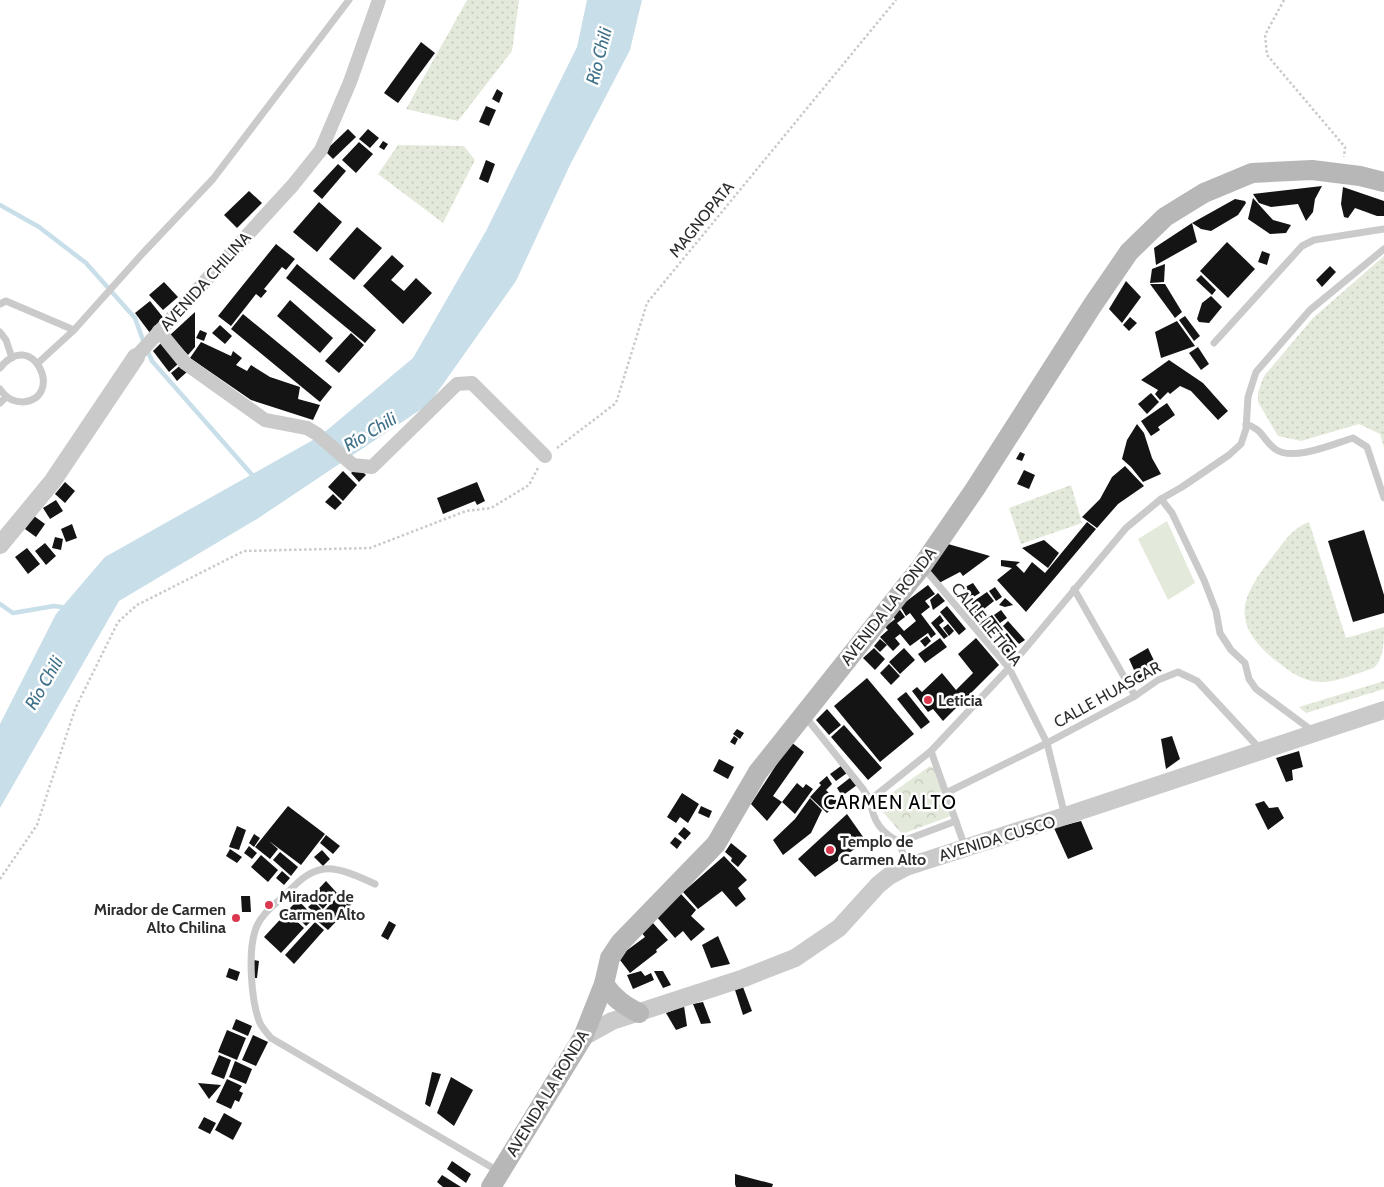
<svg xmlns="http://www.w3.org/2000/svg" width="1384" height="1187" font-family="Cabin,sans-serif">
  <defs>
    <pattern id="grass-dots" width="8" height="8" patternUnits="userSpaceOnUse" patternTransform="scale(1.25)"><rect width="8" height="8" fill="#e4eadb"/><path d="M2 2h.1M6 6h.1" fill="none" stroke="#c4c9bc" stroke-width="1.8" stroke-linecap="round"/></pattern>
    <pattern id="forest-crowns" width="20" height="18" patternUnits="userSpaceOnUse" patternTransform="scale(1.25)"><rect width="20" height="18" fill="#e4eadb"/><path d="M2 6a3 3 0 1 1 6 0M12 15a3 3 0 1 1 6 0" fill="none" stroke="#c4c9bc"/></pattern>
  </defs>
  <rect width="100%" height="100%" fill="#fff"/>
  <g fill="url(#grass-dots)">
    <polygon points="467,0 519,0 512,51 458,121 406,109"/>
    <polygon points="398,145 464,146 475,160 443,223 378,174"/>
    <polygon points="1384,256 1384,447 1380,434 1359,424 1301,441 1278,436 1258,402 1258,392 1264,376 1313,318"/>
    <polygon points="1071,485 1082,523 1021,544 1009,508"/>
    <path d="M1309,522L1346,638L1384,627C1384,643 1384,658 1374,668C1357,673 1337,683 1319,682C1301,681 1288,670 1275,660C1229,622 1241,597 1273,556C1284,542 1292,528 1309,522Z"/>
    <polygon points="1384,681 1384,689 1306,713 1299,707"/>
  </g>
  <polygon fill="url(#forest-crowns)" points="930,766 934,768 951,816 902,834 876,804"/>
  <polygon fill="#e4eadb" points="1167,521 1195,583 1168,600 1138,539"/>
  <polygon fill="#c8dee9" points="587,0 642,0 630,50 570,165 516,281 429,404 257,519 119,601 0,808 0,724 56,614 105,557 320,436 413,358 486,231 577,47"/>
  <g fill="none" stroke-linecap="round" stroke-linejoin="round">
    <g stroke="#c8dee9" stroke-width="4.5">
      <polyline points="0,205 39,227 86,263 135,318 144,343"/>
      <polyline points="147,350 152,361 254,477"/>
      <polyline points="0,604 13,613 54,606 68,608"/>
    </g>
  </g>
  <g fill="#141414">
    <polygon points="421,42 435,53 398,103 384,93"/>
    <polygon points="497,89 503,93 499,103 492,99"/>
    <polygon points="486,106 496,110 489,126 479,122"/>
    <polygon points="348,129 356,137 333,159 325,151"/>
    <polygon points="368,129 379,138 370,148 359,139"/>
    <polygon points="383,141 388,144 384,150 379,147"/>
    <polygon points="359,142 373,154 356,173 342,160"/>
    <polygon points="486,160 495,164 488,183 479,179"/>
    <polygon points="338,164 346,171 322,199 313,191"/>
    <polygon points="1322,186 1315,199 1313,212 1306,221 1298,204 1271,207 1259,203 1253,194"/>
    <polygon points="1343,187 1384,201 1384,216 1377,216 1355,208 1348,218 1344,217 1341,204"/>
    <polygon points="249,191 262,203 237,228 224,215"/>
    <polygon points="1253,198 1273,220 1291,225 1286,233 1270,234 1248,219"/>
    <polygon points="1235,199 1245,201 1246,203 1238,215 1211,231 1201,229 1192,223"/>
    <polygon points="319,202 342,222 317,252 293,232"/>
    <polygon points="1192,223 1197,242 1156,265 1154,248"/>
    <polygon points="357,227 382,248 354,280 329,259"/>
    <polygon points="1227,242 1255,269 1228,298 1200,271"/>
    <polygon points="276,244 295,259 286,270 282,267 264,289 267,291 261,298 256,294 231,326 218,316"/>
    <polygon points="1262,251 1270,254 1267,265 1258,262"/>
    <polygon points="392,255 404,266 391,280 404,291 416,278 432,293 403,324 363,286"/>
    <polygon points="297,264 376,330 365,343 286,278"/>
    <polygon points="1165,264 1164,282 1150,283 1152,269"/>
    <polygon points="1330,266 1336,272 1322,287 1316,280"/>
    <polygon points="1201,275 1216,290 1212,295 1196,280"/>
    <polygon points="1126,281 1141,297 1122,323 1109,309"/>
    <polygon points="164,282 178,297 163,310 149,295"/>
    <polygon points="1150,284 1165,284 1182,312 1175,318"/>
    <polygon points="1211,296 1222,307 1209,323 1199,322 1197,319 1202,303"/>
    <polygon points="290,300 333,338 320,353 277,316"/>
    <polygon points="150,301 166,321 150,333 135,313"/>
    <polygon points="195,312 195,347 188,355 170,335"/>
    <polygon points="243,314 332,387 320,402 231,329"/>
    <polygon points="1185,316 1200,336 1194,341 1179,320"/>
    <polygon points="1130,317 1137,323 1129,331 1123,325"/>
    <polygon points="1177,321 1195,346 1161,358 1155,332"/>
    <polygon points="220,325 232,336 225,344 212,333"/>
    <polygon points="200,330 207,333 204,341 196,338"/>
    <polygon points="351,333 364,345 339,373 325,361"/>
    <polygon points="201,342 231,356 233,351 242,358 236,365 247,371 251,365 270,377 300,387 298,399 320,405 313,420 251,400 190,358"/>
    <polygon points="161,343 178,364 169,372 153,351"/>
    <polygon points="1198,347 1209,364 1201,370 1189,353"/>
    <polygon points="1169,360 1203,383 1228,411 1218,420 1191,391 1180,386 1170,394 1168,392 1160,400 1155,394 1158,390 1141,380"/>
    <polygon points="182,364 188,371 177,381 171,373"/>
    <polygon points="1151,393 1159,402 1147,414 1138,404"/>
    <polygon points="1167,403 1175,415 1158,427 1160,430 1151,436 1141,421"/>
    <polygon points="1137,424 1144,433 1152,458 1161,474 1143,482 1131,467 1122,459 1127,440"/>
    <polygon points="1020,452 1025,454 1022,461 1016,459"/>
    <polygon points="1125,466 1144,486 1118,504 1097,528 1082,517 1100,499 1112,477"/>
    <polygon points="358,467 366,475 359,482 351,473"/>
    <polygon points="1024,470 1035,475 1029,489 1017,484"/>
    <polygon points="343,471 357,485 343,501 328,487"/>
    <polygon points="65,482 75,491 65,503 55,494"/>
    <polygon points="477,482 485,501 477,505 475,501 443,514 437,498"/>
    <polygon points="333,494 342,503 335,510 325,502"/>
    <polygon points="56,500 63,511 50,519 43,508"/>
    <polygon points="34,516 45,524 36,537 25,529"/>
    <polygon points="1087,522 1096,529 1026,612 997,580 1012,568 1001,566 1001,560 1020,562 1016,565 1024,573 1032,562 1045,573"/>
    <polygon points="72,524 77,538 66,542 61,529"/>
    <polygon points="1364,530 1384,595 1384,613 1353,622 1328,541"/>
    <polygon points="55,537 63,539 61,550 52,548"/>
    <polygon points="1044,540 1059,553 1048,568 1022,548"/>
    <polygon points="45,543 56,556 46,565 35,551"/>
    <polygon points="948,544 990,556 963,576 960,572 939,583 925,566"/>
    <polygon points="27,548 40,564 28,574 15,557"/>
    <polygon points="973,583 980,593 965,602 962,597 969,593 965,587"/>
    <polygon points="928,585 935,594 925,601 930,607 921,614 936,634 931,638 928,633 910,646 900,634 895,638 900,644 893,651 880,637 888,630 885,627 895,619 890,613 898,607 905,617 897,623 904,631 916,621 910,613 906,616 900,606"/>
    <polygon points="995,587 1002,597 996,601 989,591"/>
    <polygon points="987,592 994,601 979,613 971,603"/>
    <polygon points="938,593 945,601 933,610 930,600"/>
    <polygon points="1005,598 1013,605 1005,607 999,605"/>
    <polygon points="947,606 966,629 959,635 940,612"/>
    <polygon points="968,607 972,614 976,611 979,616 976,618 973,614 970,616 966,609"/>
    <polygon points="1001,610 1007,618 1000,623 994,615"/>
    <polygon points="940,615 944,621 939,625 948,636 944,639 931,623"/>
    <polygon points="992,615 1003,630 990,640 979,624"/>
    <polygon points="1008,621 1025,640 1019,644 1003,626"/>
    <polygon points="948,624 954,631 949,636 943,628"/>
    <polygon points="1007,633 1017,647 1005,656 998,646 1003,642 1000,638"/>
    <polygon points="927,636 931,641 925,647 920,641"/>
    <polygon points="997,636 1000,641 994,645 991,640"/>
    <polygon points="940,638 947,647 925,663 918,654"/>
    <polygon points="976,638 999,665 943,721 933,709 928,712 912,691 917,687 922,692 942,673 956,690 973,673 958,654"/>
    <polygon points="880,639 887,645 880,652 874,646"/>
    <polygon points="874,648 885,659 875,670 863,658"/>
    <polygon points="904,648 915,660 900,674 889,662"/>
    <polygon points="1148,648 1158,669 1139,681 1129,659"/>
    <polygon points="889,664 900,676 891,685 880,673"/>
    <polygon points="867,678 914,734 880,762 834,706"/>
    <polygon points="906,692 930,722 921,729 897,699"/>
    <polygon points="827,709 841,725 829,735 816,720"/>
    <polygon points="844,725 882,768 868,780 831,737"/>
    <polygon points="737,729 744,733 740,739 733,734"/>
    <polygon points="734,736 738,739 735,745 730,742"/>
    <polygon points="1172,736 1180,759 1166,769 1161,739"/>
    <polygon points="791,742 804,752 773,796 782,802 767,821 751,804"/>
    <polygon points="1299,751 1303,767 1292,770 1293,780 1286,782 1276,758"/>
    <polygon points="719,759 734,767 728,779 713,771"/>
    <polygon points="841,766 847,773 836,781 830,774"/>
    <polygon points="827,776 832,784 826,790 838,802 827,813 810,797 821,785 819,783"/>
    <polygon points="851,777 857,785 842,796 837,788"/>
    <polygon points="797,783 803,788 806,784 813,789 795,814 782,802"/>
    <polygon points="682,793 699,804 688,823 680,817 676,823 667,817"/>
    <polygon points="810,798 822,810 811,833 783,855 773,840 795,819"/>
    <polygon points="1264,801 1269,808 1278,807 1284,818 1268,830 1255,804"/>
    <polygon points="288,806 325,834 301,865 269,841 278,849 270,859 255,847"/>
    <polygon points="701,806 712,811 709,818 698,813"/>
    <polygon points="847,814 866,841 815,877 798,859"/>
    <polygon points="1081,821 1093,849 1068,859 1054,828"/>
    <polygon points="237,826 246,830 239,850 229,847"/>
    <polygon points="684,827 691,833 685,840 678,834"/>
    <polygon points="254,834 260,838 254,847 249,843"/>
    <polygon points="326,835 340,846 333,854 320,843"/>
    <polygon points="675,837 682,842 677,849 670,843"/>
    <polygon points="731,843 747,856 738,867 731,861 732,858 725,852"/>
    <polygon points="249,846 257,853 252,859 244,853"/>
    <polygon points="230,849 242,857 237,863 226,856"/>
    <polygon points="322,850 330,859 323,866 314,857"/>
    <polygon points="280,852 298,867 291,876 273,860"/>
    <polygon points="261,855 278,870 268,882 251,867"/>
    <polygon points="724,856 747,880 738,888 746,899 736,907 722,891 698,909 683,892"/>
    <polygon points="282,871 290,878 284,885 276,878"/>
    <polygon points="326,881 337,893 323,909 311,897"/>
    <polygon points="342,891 354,901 349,907 337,896"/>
    <polygon points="681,894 696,910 691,916 705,929 691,941 683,931 675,938 656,916"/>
    <polygon points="241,896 250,896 251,912 242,912"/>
    <polygon points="337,897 349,908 328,930 316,920"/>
    <polygon points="298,900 315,918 306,926 289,909"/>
    <polygon points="314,902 321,909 317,915 308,907"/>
    <polygon points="287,912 304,928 281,953 264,937"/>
    <polygon points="389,921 396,925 388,940 381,936"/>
    <polygon points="315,922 324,930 294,964 285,955"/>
    <polygon points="653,923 668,940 656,950 657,952 630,973 620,960 626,951 645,937 641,932"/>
    <polygon points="718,936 730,964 711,968 702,945"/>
    <polygon points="254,960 259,961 257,978 253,978"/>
    <polygon points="229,968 240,972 237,981 226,977"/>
    <polygon points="641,971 645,976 651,973 654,980 633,989 627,975"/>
    <polygon points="654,971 663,971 671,985 663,988"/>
    <polygon points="743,987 752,1011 743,1015 735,990"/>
    <polygon points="703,1002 711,1023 701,1024 693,1004"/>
    <polygon points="684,1006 687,1026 676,1030 666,1013"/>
    <polygon points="236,1019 252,1026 248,1036 232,1029"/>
    <polygon points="227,1030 246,1038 237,1060 218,1052"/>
    <polygon points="253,1035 268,1042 256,1066 242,1060"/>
    <polygon points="219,1055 231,1060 224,1079 211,1074"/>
    <polygon points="235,1061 252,1069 246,1084 229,1077"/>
    <polygon points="432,1072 441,1074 430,1107 425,1104"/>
    <polygon points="451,1077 473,1090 454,1126 437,1113"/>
    <polygon points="227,1079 242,1086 239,1091 243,1093 239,1102 235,1100 231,1109 216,1102"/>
    <polygon points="198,1083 221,1085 209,1099"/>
    <polygon points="224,1113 242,1123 233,1140 215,1130"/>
    <polygon points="204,1117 216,1123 210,1134 198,1128"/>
    <polygon points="452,1161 471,1174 466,1183 447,1169"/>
    <polygon points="735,1174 773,1184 772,1187 736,1187 735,1184"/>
    <polygon points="442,1175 461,1187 443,1187 437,1182"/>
  </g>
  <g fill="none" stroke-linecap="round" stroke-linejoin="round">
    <g stroke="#cacaca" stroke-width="2.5" stroke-dasharray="2.5 2.5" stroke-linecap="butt">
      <polyline points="1284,0 1265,35 1267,55 1345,147 1344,157"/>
      <polyline points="557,448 616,403 647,303 896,0"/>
      <polyline points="0,879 37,825 75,709 118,622 137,605 244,551 370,548 466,511 491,508 529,485 538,468"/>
    </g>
    <g stroke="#cacaca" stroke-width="7">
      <polyline points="0,304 6,301 74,330"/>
      <polyline points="0,332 6,340 12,358"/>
      <polyline points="1214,343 1302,246 1314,240 1384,229"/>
      <polyline points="38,363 74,330 143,253 213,179 349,0"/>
      <path d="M0,368C32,326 66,398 23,402C13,402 5,397 0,389"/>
      <polyline points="0,403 6,397"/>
      <path d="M1246,424C1263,429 1262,439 1275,449C1293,462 1333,444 1353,438L1367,447L1384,498"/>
      <polyline points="1161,499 1172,513 1204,580 1216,611 1220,633 1231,650 1245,663 1249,679 1256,689 1314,732"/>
      <polyline points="923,567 1009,668 1047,743 1065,816"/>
      <polyline points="1074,589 1135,696"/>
      <polyline points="804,715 863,789 870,800"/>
      <polyline points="931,751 965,847"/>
      <polyline points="946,793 1047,743 1135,696 1158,680 1178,672 1197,681 1261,750"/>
      <path d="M956,821L900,842C881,833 873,821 870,800L931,751L1009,668L1126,528L1161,499L1182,487L1229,455L1241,444L1246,429L1248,397L1256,372L1310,310L1384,249"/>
      <polyline points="900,842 906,867"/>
      <path d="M375,884C362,878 339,867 324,869C308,871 297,883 286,894C275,905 260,914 255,931C248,953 251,1002 260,1023C263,1029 267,1033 271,1038L498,1171"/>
    </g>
    <g stroke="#cacaca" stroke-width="14">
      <polyline points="159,331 185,363 265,420 307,428 317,434 353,465 372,467 457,384 472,383 545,456"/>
      <polyline points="136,357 293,185 321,150 350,82 379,0"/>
    </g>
    <g stroke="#cacaca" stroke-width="18">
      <polyline points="0,545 52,482 136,357"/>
      <polyline points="583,1037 612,1021 744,978 795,958 839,928 878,885 889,876 906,867 1065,816 1384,710"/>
    </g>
    <g stroke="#b7b7b7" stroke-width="20">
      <path d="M604,984C614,998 623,1005 639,1013"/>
      <polyline points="491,1187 583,1037 604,984 610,958 620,943 716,844 758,772 922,566 975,489 1092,306 1129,252 1165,217 1204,193 1252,173 1312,170 1360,176 1384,182"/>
    </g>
  </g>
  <g fill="#db384f" stroke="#fff" stroke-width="2">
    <circle cx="928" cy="700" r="5"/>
    <circle cx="830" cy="850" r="5"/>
    <circle cx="269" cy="905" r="5"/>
    <circle cx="236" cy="918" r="5"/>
  </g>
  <g text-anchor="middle" stroke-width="5" stroke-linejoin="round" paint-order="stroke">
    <g font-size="16" fill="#2d2d2d" stroke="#fff">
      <text transform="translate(701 219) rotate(-51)" y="6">MAGNOPATA</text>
      <text transform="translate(205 281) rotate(-48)" y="6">AVENIDA CHILINA</text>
      <text transform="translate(888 606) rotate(-52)" y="6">AVENIDA LA RONDA</text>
      <text transform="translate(987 624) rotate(51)" y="6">CALLE LETICIA</text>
      <text transform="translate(1107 694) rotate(-29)" y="6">CALLE HUASCAR</text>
      <text transform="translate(997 838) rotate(-17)" y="6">AVENIDA CUSCO</text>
      <text transform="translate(547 1093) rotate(-59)" y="6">AVENIDA LA RONDA</text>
    </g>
    <g font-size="16" font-weight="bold" fill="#2d2d2d" stroke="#fff" text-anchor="start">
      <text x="938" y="706">Leticia</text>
      <text x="840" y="847">Templo de<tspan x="840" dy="18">Carmen Alto</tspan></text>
      <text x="279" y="902">Mirador de<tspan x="279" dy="18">Carmen Alto</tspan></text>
      <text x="226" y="915" text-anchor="end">Mirador de Carmen<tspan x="226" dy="18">Alto Chilina</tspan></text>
    </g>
    <g font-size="18" font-style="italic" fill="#40728a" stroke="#fff">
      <text transform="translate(599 56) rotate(-76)" y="6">Río Chili</text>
      <text transform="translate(370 432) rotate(-31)" y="6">Río Chili</text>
      <text transform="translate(44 683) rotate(-60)" y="6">Río Chili</text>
    </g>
    <g font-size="19" letter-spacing="1" fill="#000" stroke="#fff">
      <text x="890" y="809">CARMEN ALTO</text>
    </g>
  </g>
</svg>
